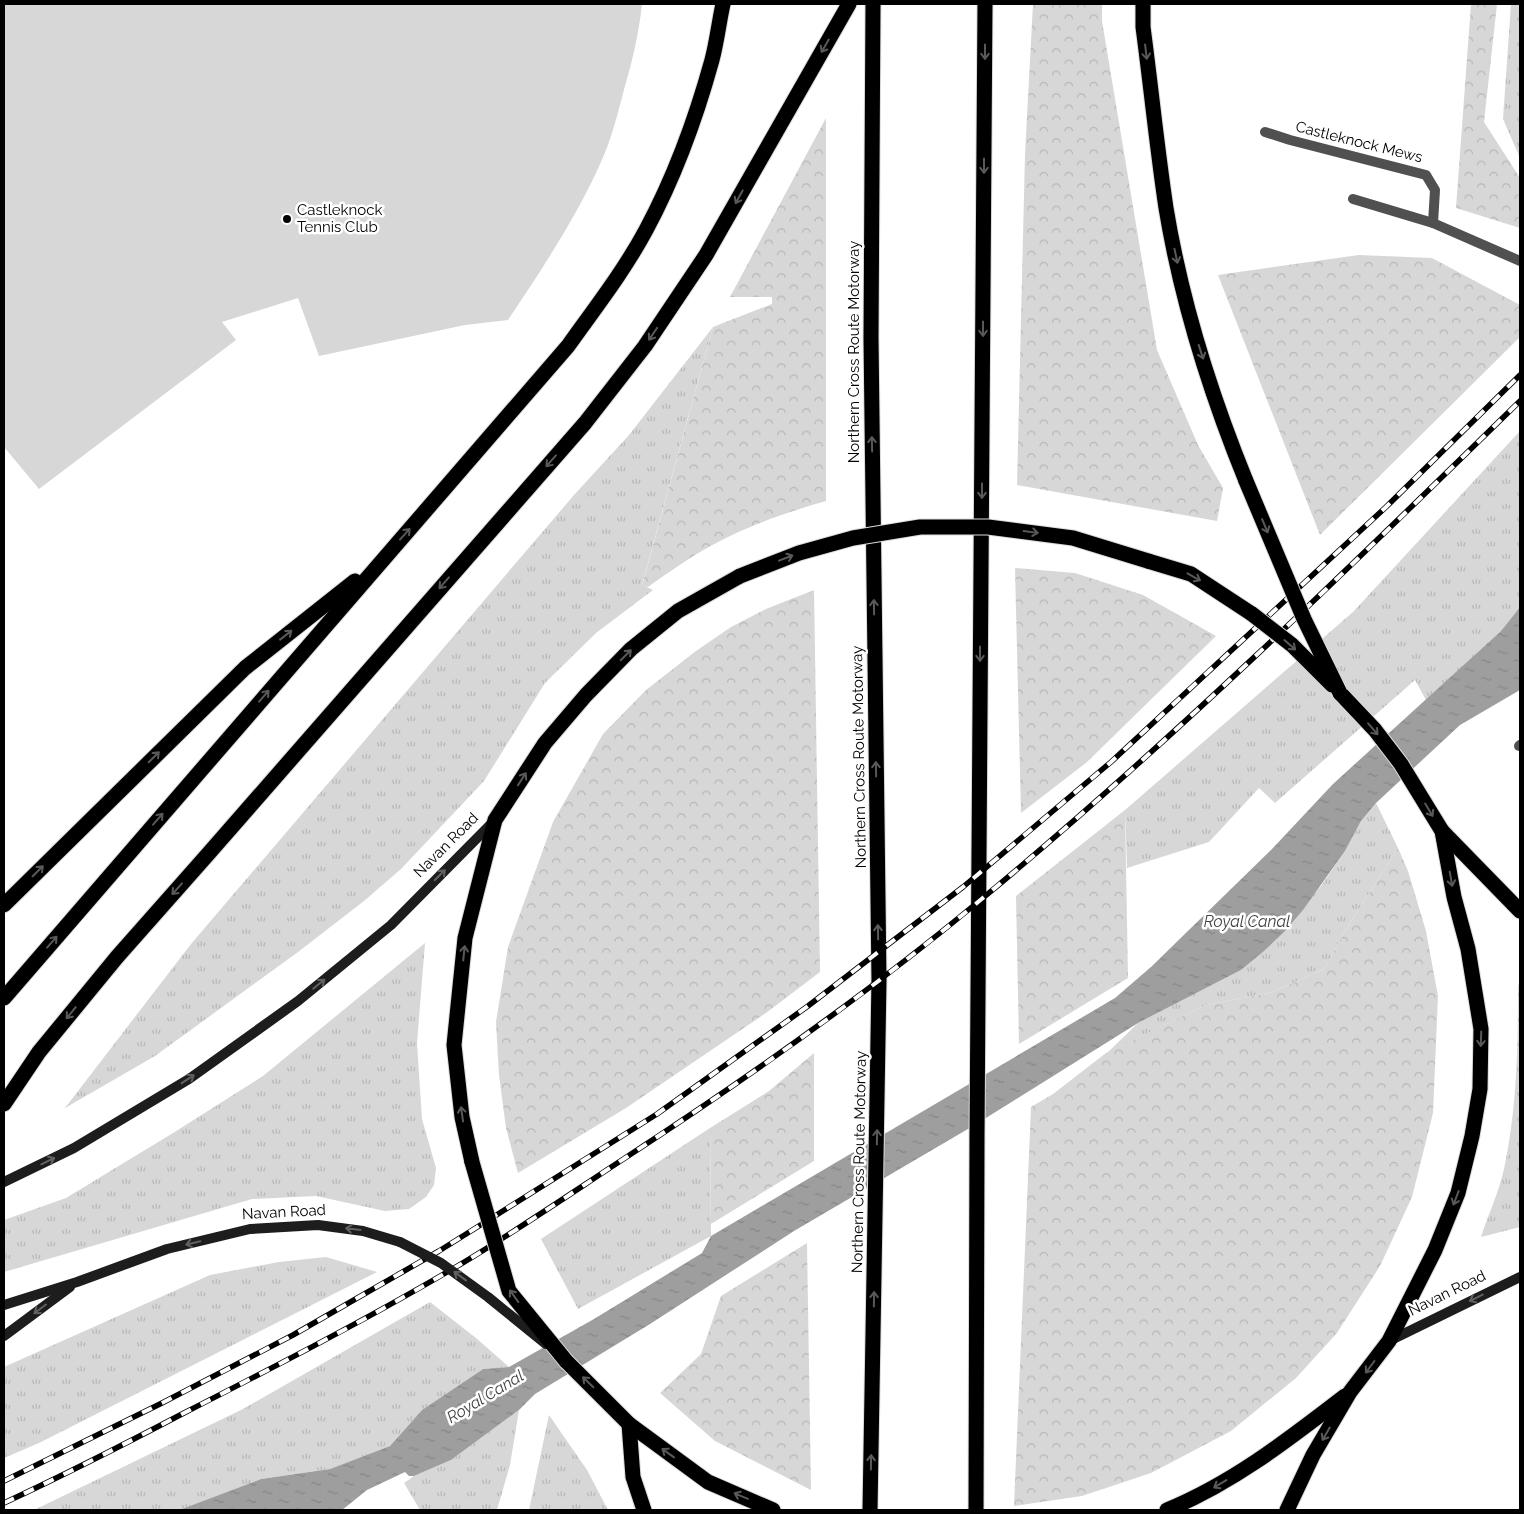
<svg xmlns="http://www.w3.org/2000/svg" width="1524" height="1514" font-family="Raleway,sans-serif">
  <defs>
    <pattern id="grass-tufts" width="24" height="20" patternUnits="userSpaceOnUse" patternTransform="scale(1.25)"><rect width="24" height="20" fill="#d7d7d7"/><path d="M3 7l-1-3M5 7V3M7 7l1-3M15 17l-1-3M17 17v-4M19 17l1-3" fill="none" stroke="#b7b7b7"/></pattern>
    <pattern id="forest-crowns" width="20" height="18" patternUnits="userSpaceOnUse" patternTransform="scale(1.25)"><rect width="20" height="18" fill="#d7d7d7"/><path d="M2 6a3 3 0 1 1 6 0M12 15a3 3 0 1 1 6 0" fill="none" stroke="#b7b7b7"/></pattern>
    <pattern id="water-ripples" width="26" height="14" patternUnits="userSpaceOnUse" patternTransform="scale(1.25)"><rect width="26" height="14" fill="#9e9e9e"/><path d="M2 4q2-2 4 0t4 0M15 11q2-2 4 0t4 0" fill="none" stroke="#868686"/></pattern>
  </defs>
  <rect width="100%" height="100%" fill="#fff"/>
  <g fill="url(#grass-tufts)">
    <polygon points="1511,4 1520,4 1520,158 1503,119"/>
    <polygon points="713,327 642,585 653,590 596,633 545,683 484,781 401,869 364,901 298,952 155,1056 65,1108 191,944 574,495 629,435"/>
    <polygon points="1520,431 1520,607 1501,631 1426,700 1415,680 1275,803 1259,788 1209,842 1127,868 1125,810 1353,612"/>
    <polygon points="1376,803 1398,848 1348,926 1324,969 1273,992 1206,1005 1107,1053 1138,1023 1241,970 1263,952 1321,886 1345,851 1361,821"/>
    <polygon points="425,943 417,1043 422,1119 436,1168 434,1185 426,1197 409,1209 385,1211 316,1196 252,1199 4,1272 4,1220 66,1198 173,1133 263,1076"/>
    <path d="M1520,981V1227L1481,1237C1488,1215 1499,1192 1504,1169C1517,1109 1518,1047 1518,986Z"/>
    <polygon points="710,1128 711,1236 578,1309 541,1239"/>
    <polygon points="326,1257 377,1272 39,1443 4,1458 4,1367 210,1275 279,1262"/>
    <polygon points="430,1302 476,1338 509,1367 483,1369 422,1410 390,1446 330,1469 261,1479 179,1510 34,1510 243,1409"/>
    <polygon points="519,1410 510,1465 497,1510 420,1510 404,1483 414,1476 451,1460"/>
    <polygon points="549,1415 587,1470 608,1510 529,1510"/>
  </g>
  <g fill="url(#forest-crowns)">
    <polygon points="1033,4 1102,4 1102,21 1157,350 1198,445 1223,488 1217,521 1017,485 1025,154"/>
    <polygon points="1471,4 1497,4 1484,122 1520,178 1520,228 1456,208"/>
    <path d="M826,118V501C781,514 735,530 695,555C679,565 663,576 648,587L642,586L713,327L772,304V297H730Z"/>
    <polygon points="1359,255 1432,258 1520,305 1520,337 1320,535 1218,275"/>
    <polygon points="1015,568 1075,573 1143,595 1216,636 1087,762 1021,813"/>
    <polygon points="814,590 820,972 766,1013 626,1108 518,1173 506,1128 499,1075 496,1022 508,947 553,822 603,734 646,690 696,651 731,627 766,609"/>
    <polygon points="1125,810 1128,978 1019,1044 1016,896"/>
    <polygon points="1398,848 1408,871 1426,931 1438,996 1433,1113 1412,1197 1380,1266 1337,1333 1296,1378 1231,1431 1151,1473 1082,1496 1014,1506 1031,1107 1053,1094 1106,1053 1206,1005 1273,992 1324,969 1348,926"/>
    <polygon points="814,1053 814,1161 711,1224 710,1128 769,1091"/>
    <polygon points="807,1243 811,1490 715,1441 660,1393 701,1354 721,1296"/>
  </g>
  <path fill="#d7d7d7" d="M4,4H642C639,32 633,59 625,86C618,112 612,138 601,162C576,218 542,269 508,320L465,325L319,356L298,298L222,322L236,340L39,489L4,447Z"/>
  <polygon fill="url(#water-ripples)" points="1520,607 1520,690 1460,725 1376,803 1361,821 1345,851 1303,910 1284,932 1263,952 1241,970 1138,1023 973,1126 794,1231 650,1324 535,1394 519,1410 451,1460 414,1476 409,1476 405,1472 367,1490 342,1510 179,1510 261,1479 330,1469 390,1446 422,1410 483,1369 509,1367 594,1319 702,1253 711,1236 1115,998 1151,967 1272,849 1333,784 1501,631"/>
  <g fill="none" stroke-linecap="round" stroke-linejoin="round">
    <g stroke="#dbdbdb" stroke-width="17">
      <g id="highway">
        <path d="M1143,4V27C1151,87 1157,148 1166,208C1181,299 1211,395 1246,481"/>
        <polyline points="1148,561 1191,574 1252,614"/>
        <polyline points="1442,831 1520,911"/>
        <polyline points="4,905 245,668 355,581"/>
        <path d="M4,998L568,346C595,308 624,271 646,230C675,176 696,118 712,60C717,41 719,22 723,4"/>
        <polyline points="4,1104 39,1052 117,957 209,853 585,423 645,346 706,255 849,4"/>
        <polyline points="472,1162 462,1117 454,1045 465,938 495,820 545,743 586,695 631,649 678,611 740,576"/>
        <polyline points="566,1361 629,1424 708,1482 773,1510"/>
        <polyline points="629,1424 633,1477 644,1510"/>
        <polyline points="870,1510 879,980 871,338 873,4"/>
        <polyline points="976,1510 977,1136 985,4"/>
        <path d="M1167,1510C1233,1483 1289,1439 1345,1396"/>
        <polyline points="1287,1510 1313,1455 1350,1392 1389,1341 1435,1250 1458,1193 1472,1136 1480,1089 1481,1029 1468,949 1454,897 1442,831 1401,764 1375,730 1340,693"/>
      </g>
    </g>
    <g stroke="#505050" stroke-width="10">
      <polyline points="1265,132 1290,140 1426,175 1435,190 1433,223"/>
      <polyline points="1353,199 1433,223 1520,261"/>
      <polyline points="1519,746 1520,745"/>
    </g>
    <g stroke="#1d1d1d" stroke-width="10">
      <polyline points="4,1182 74,1148 189,1079 298,1001 391,925 493,822"/>
      <polyline points="4,1305 77,1282 167,1249 250,1229 318,1225 363,1231 400,1242"/>
      <polyline points="4,1336 70,1287"/>
      <polyline points="1389,1341 1520,1277"/>
    </g>
    <use href="#highway" stroke="#000" stroke-width="15"/>
    <g stroke="#000" stroke-width="5.5">
      <g id="rail">
        <polyline points="4,1481 162,1403 293,1335 439,1251 657,1114 808,1006 963,887 1111,762 1386,507 1520,375"/>
        <path d="M4,1503C64,1475 123,1445 182,1414C272,1368 362,1322 449,1271C509,1236 567,1196 625,1158C746,1079 866,995 978,902C1168,745 1344,573 1520,401"/>
      </g>
    </g>
    <use href="#rail" stroke="#fff" stroke-width="4" stroke-dasharray="11" stroke-linecap="butt"/>
    <g stroke="#dbdbdb" stroke-width="17" stroke-linecap="butt">
      <g id="highway-bridge">
        <polyline points="1246,481 1304,619 1340,693"/>
        <polyline points="740,576 799,553 853,538 920,527 988,527 1073,538 1148,561"/>
        <polyline points="1252,614 1292,645 1332,685"/>
        <polyline points="472,1162 509,1291 566,1361"/>
      </g>
    </g>
    <polyline stroke="#1d1d1d" stroke-width="10" points="400,1242 441,1263 488,1297 546,1344"/>
    <use href="#highway-bridge" stroke="#000" stroke-width="15"/>
  </g>
  <defs><path id="oneway-shaft" d="M-6 0H5M1.5-3L5.5 0L1.5 3" fill="none" stroke-width="1.6" stroke-linecap="round" stroke-linejoin="round" transform="scale(1.25)"/></defs>
  <g stroke="#595959">
    <use href="#oneway-shaft" transform="translate(825 46) rotate(120)"/>
    <use href="#oneway-shaft" transform="translate(985 52) rotate(90)"/>
    <use href="#oneway-shaft" transform="translate(1146 52) rotate(83)"/>
    <use href="#oneway-shaft" transform="translate(984 166) rotate(90)"/>
    <use href="#oneway-shaft" transform="translate(739 197) rotate(119)"/>
    <use href="#oneway-shaft" transform="translate(1176 256) rotate(78)"/>
    <use href="#oneway-shaft" transform="translate(983 329) rotate(90)"/>
    <use href="#oneway-shaft" transform="translate(653 334) rotate(124)"/>
    <use href="#oneway-shaft" transform="translate(1201 352) rotate(72)"/>
    <use href="#oneway-shaft" transform="translate(872 444) rotate(-91)"/>
    <use href="#oneway-shaft" transform="translate(551 461) rotate(131)"/>
    <use href="#oneway-shaft" transform="translate(982 491) rotate(90)"/>
    <use href="#oneway-shaft" transform="translate(1265 526) rotate(67)"/>
    <use href="#oneway-shaft" transform="translate(1031 532) rotate(8)"/>
    <use href="#oneway-shaft" transform="translate(405 534) rotate(-48)"/>
    <use href="#oneway-shaft" transform="translate(786 558) rotate(-21)"/>
    <use href="#oneway-shaft" transform="translate(1194 577) rotate(29)"/>
    <use href="#oneway-shaft" transform="translate(444 583) rotate(131)"/>
    <use href="#oneway-shaft" transform="translate(874 607) rotate(-91)"/>
    <use href="#oneway-shaft" transform="translate(286 635) rotate(-38)"/>
    <use href="#oneway-shaft" transform="translate(1290 645) rotate(41)"/>
    <use href="#oneway-shaft" transform="translate(980 654) rotate(90)"/>
    <use href="#oneway-shaft" transform="translate(626 655) rotate(-45)"/>
    <use href="#oneway-shaft" transform="translate(264 696) rotate(-49)"/>
    <use href="#oneway-shaft" transform="translate(1373 729) rotate(49)"/>
    <use href="#oneway-shaft" transform="translate(154 757) rotate(-45)"/>
    <use href="#oneway-shaft" transform="translate(876 769) rotate(-91)"/>
    <use href="#oneway-shaft" transform="translate(522 779) rotate(-57)"/>
    <use href="#oneway-shaft" transform="translate(1429 810) rotate(59)"/>
    <use href="#oneway-shaft" transform="translate(158 819) rotate(-49)"/>
    <use href="#oneway-shaft" transform="translate(38 871) rotate(-45)"/>
    <use href="#oneway-shaft" transform="translate(1451 879) rotate(80)"/>
    <use href="#oneway-shaft" transform="translate(177 889) rotate(132)"/>
    <use href="#oneway-shaft" transform="translate(878 932) rotate(-91)"/>
    <use href="#oneway-shaft" transform="translate(52 942) rotate(-49)"/>
    <use href="#oneway-shaft" transform="translate(464 953) rotate(-84)"/>
    <use href="#oneway-shaft" transform="translate(71 1013) rotate(129)"/>
    <use href="#oneway-shaft" transform="translate(1481 1039) rotate(92)"/>
    <use href="#oneway-shaft" transform="translate(462 1114) rotate(-98)"/>
    <use href="#oneway-shaft" transform="translate(877 1137) rotate(-89)"/>
    <use href="#oneway-shaft" transform="translate(1456 1198) rotate(111)"/>
    <use href="#oneway-shaft" transform="translate(514 1296) rotate(-126)"/>
    <use href="#oneway-shaft" transform="translate(874 1299) rotate(-89)"/>
    <use href="#oneway-shaft" transform="translate(1370 1367) rotate(127)"/>
    <use href="#oneway-shaft" transform="translate(588 1382) rotate(-136)"/>
    <use href="#oneway-shaft" transform="translate(1326 1434) rotate(120)"/>
    <use href="#oneway-shaft" transform="translate(668 1453) rotate(-144)"/>
    <use href="#oneway-shaft" transform="translate(871 1462) rotate(-89)"/>
    <use href="#oneway-shaft" transform="translate(1220 1484) rotate(149)"/>
    <use href="#oneway-shaft" transform="translate(741 1496) rotate(-157)"/>
  </g>
  <g stroke="#616161">
    <use href="#oneway-shaft" transform="translate(440 875) rotate(-45)"/>
    <use href="#oneway-shaft" transform="translate(319 984) rotate(-39)"/>
    <use href="#oneway-shaft" transform="translate(188 1079) rotate(-33)"/>
    <use href="#oneway-shaft" transform="translate(48 1161) rotate(-26)"/>
    <use href="#oneway-shaft" transform="translate(353 1229) rotate(-173)"/>
    <use href="#oneway-shaft" transform="translate(193 1243) rotate(167)"/>
    <use href="#oneway-shaft" transform="translate(460 1276) rotate(-144)"/>
    <use href="#oneway-shaft" transform="translate(1476 1298) rotate(153)"/>
    <use href="#oneway-shaft" transform="translate(40 1309) rotate(143)"/>
  </g>
  <circle fill="#000" stroke="#fff" stroke-width="2" cx="287" cy="219" r="5"/>
  <g text-anchor="middle" stroke-width="5" stroke-linejoin="round" paint-order="stroke">
    <g font-size="15" fill="#000" stroke="#fff">
      <text transform="translate(1359 142) rotate(14)" y="5">Castleknock Mews</text>
      <text transform="translate(854 352) rotate(-90)" y="5">Northern Cross Route Motorway</text>
      <text transform="translate(859 757) rotate(-91)" y="5">Northern Cross Route Motorway</text>
      <text transform="translate(446 845) rotate(-45)" y="5">Navan Road</text>
      <text transform="translate(859 1162) rotate(-89)" y="5">Northern Cross Route Motorway</text>
      <text transform="translate(284 1212) rotate(-3)" y="5">Navan Road</text>
      <text transform="translate(1447 1293) rotate(-26)" y="5">Navan Road</text>
    </g>
    <g font-size="15" fill="#000" stroke="#fff" text-anchor="start">
      <text x="297" y="215">Castleknock<tspan x="297" dy="17">Tennis Club</tspan></text>
    </g>
    <g font-size="16" font-style="italic" fill="#3f3f3f" stroke="#fff">
      <text x="1247" y="927">Royal Canal</text>
      <text transform="translate(485 1396) rotate(-31)" y="6">Royal Canal</text>
    </g>
  </g>
  <rect width="1524" height="1514" fill="none" stroke="#000000" stroke-width="10"/>
</svg>
